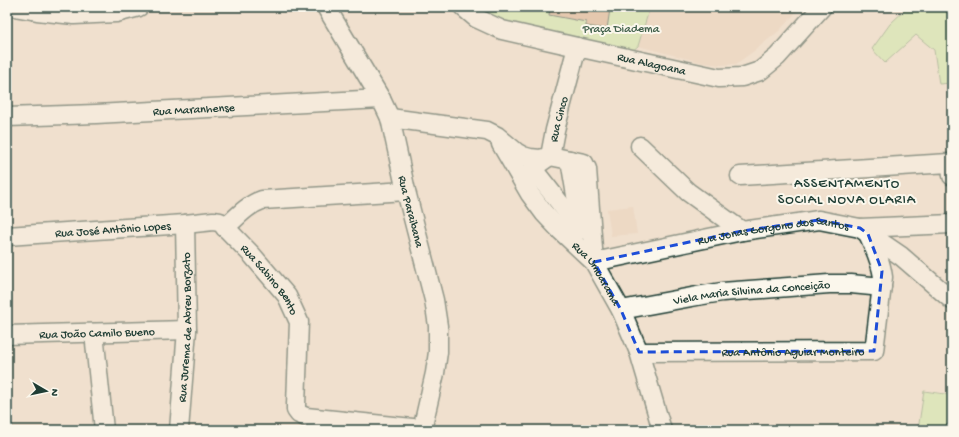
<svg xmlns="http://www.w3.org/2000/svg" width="959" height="437" font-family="'Gochi Hand',sans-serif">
  <rect width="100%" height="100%" fill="#f0e0ce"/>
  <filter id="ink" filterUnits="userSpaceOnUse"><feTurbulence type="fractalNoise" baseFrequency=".025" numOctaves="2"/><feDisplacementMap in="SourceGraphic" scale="8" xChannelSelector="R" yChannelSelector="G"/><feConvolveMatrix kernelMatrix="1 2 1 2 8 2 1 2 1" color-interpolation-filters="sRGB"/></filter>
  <g filter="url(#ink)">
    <g fill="#e8d0b9">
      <polygon points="650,7 801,7 779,31 754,51 736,64 721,65 704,63 638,46"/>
      <polygon points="633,206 637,234 611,236 607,209"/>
    </g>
    <g fill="#c8eba5" stroke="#74946c">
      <polygon points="472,7 650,7 638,46 631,52 563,39 503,21"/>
      <polygon points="908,7 952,7 952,83 939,84 934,50 916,35 885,63 872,49 890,24"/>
      <polygon points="924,391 952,395 952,430 918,430"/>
    </g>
    <polygon fill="#d7ac88" stroke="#1f3d34" points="550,7 600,7 610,9 607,29 586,26 586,22 549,15"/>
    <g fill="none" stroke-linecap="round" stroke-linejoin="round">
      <g stroke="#1f3d34" stroke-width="21">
        <g id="minor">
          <polyline points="14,7 37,11 74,15 116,13 139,7"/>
          <path id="s1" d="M326,7L381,99L390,118L406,191L434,300L438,326V352L435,373L422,430"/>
          <path id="s2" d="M463,7L476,18L502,30L577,47L719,78L742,77L760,71L777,57L822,7"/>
          <path id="s3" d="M7,117L96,114L381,99"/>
          <path id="s4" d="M390,118L487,131L497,136L516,152L523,156L530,158L540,159L550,156L584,163L587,169L594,262L742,231L819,220L860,228L901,256L952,300"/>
          <path id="s5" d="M501,144L530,194L544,213L561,231L594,262L621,310L639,352L662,430"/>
          <polyline points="640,146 688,192 742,231"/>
          <polyline points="570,160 580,219"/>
          <path id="s6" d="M540,163L550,156L555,130L577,47"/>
          <polyline points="533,169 581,230"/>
          <polyline points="740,176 949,163 951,164 952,176"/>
          <path d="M225,228C237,217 247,205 262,200L406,191"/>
          <polyline points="860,228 952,224"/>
          <path id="s7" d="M7,236L185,224L213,221L220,222L252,255L287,296L299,322L296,405V410L299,414L306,417L422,429"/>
          <path id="s8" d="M621,310L697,296L722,292L829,284H851L882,287"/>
          <polyline points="94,333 104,430"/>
          <path id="s9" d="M7,335L187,330"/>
          <path id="s10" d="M639,352L874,351L883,277C881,261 874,247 868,234"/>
          <path id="s11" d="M179,430L187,330L185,224"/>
        </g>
      </g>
      <use href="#minor" stroke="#fbf7ec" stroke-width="18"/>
    </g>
  </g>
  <path d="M0 0H959V437H0ZM819,220L860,228L868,234L882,271L874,351L639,352L621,310L594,262L742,231Z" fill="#f0e0ce" fill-opacity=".55" fill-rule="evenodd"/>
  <path fill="none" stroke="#1d4ed8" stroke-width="3" stroke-dasharray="8 5" stroke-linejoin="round" d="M819,220L860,228L868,234L882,271L874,351L639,352L621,310L594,262L742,231Z"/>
  <g text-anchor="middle" stroke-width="4" stroke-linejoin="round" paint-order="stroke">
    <g font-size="12" fill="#41604b" stroke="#fbf7ec">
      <text x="621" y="32">Praça Diadema</text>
    </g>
    <g font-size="12" fill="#1f3d34" stroke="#fbf7ec">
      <text dy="4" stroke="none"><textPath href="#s2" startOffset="199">Rua Alagoana</textPath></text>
      <text dy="4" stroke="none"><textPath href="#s3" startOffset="187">Rua Maranhense</textPath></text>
      <text dy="4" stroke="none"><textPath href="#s6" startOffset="50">Rua Cinco</textPath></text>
      <text dy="4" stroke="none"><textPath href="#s1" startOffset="224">Rua Paraibana</textPath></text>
      <text dy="4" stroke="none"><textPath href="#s7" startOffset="106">Rua José Antônio Lopes</textPath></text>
      <text dy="4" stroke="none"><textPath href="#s4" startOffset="487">Rua Jonas Gorgono dos Santos</textPath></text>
      <text dy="4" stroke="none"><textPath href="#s5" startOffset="162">Rua Umuarama</textPath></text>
      <text dy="4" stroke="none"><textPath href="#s7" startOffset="290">Rua Sabino Bento</textPath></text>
      <text dy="4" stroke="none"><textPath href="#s8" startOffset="132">Viela Maria Silvina da Conceição</textPath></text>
      <text dy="4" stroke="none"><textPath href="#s11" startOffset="103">Rua Jurema de Abreu Borzato</textPath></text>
      <text dy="4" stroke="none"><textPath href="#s9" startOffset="90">Rua João Camilo Bueno</textPath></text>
      <text dy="4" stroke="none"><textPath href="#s10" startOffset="154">Rua Antônio Aguiar Monteiro</textPath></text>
    </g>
    <g font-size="14" letter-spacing="1" fill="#1f3d34" stroke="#fbf7ec">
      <text x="847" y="187">ASSENTAMENTO<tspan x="847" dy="16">SOCIAL NOVA OLARIA</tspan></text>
    </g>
  </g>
  <rect width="959" height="437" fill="none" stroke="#fbf7ec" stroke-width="24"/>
  <rect x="12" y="12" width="935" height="413" fill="none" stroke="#1f3d34" stroke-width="1.5" filter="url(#ink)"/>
  <g transform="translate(46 391) rotate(99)" stroke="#fbf7ec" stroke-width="3" paint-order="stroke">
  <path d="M0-3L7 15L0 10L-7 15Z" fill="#1f3d34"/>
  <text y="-6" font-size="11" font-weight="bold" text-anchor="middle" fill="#1f3d34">N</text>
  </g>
</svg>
